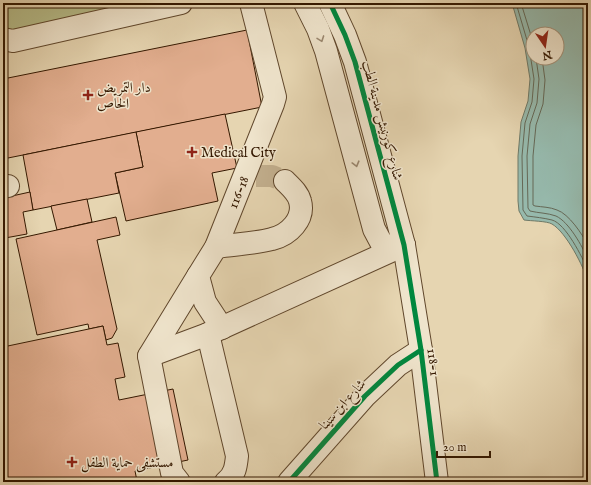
<svg xmlns="http://www.w3.org/2000/svg" width="591" height="485" font-family="'IM FELL English',Amiri,serif">
  <rect width="100%" height="100%" fill="#e6d5b1"/>
  <filter id="stains"><feTurbulence type="fractalNoise" baseFrequency=".005" numOctaves="4"/><feColorMatrix values="0 0 0 0 .2 0 0 0 0 .09 0 0 0 0 .02 0 0 0 .5 -.17"/></filter>
  <radialGradient id="worn" r=".72"><stop offset=".6" stop-color="#630" stop-opacity="0"/><stop offset="1" stop-color="#630" stop-opacity=".3"/></radialGradient>
  <polygon fill="#b7bd8a" stroke="#766a45" points="3,3 133,3 13,30 3,29"/>
  <path fill="#96b9ac" stroke="#6f7967" fill-rule="evenodd" d="M512,3H588V282C584,267 566,232 552,224C547,221 531,221 524,220L519,211L518,201V156L521,122L528,101L530,79L525,48ZM533,34H557V58H533Z"/>
  <g fill="none" stroke-linecap="round" stroke-linejoin="round">
    <g stroke="#656856" stroke-width="1">
      <path d="M516,3L529,47L534,79L532,102L525,123L522,156L523,210L527,216C535,217 544,218 552,220C566,224 582,257 588,270"/>
      <polyline points="521,3 533,42"/>
      <path d="M536,58L539,79L537,103L530,124L527,156L528,208L530,211C538,213 548,213 556,216C569,222 582,246 588,259"/>
      <path d="M542,58L545,80L543,104L536,125L533,156V205L535,206C542,207 550,207 557,210C569,214 582,234 588,245"/>
    </g>
  </g>
  <g fill="#e2ae8f" stroke="#341800">
    <polygon points="247,30 262,107 3,159 3,79"/>
    <polygon points="225,114 237,168 212,173 218,201 126,221 115,173 143,167 136,132"/>
    <polygon points="136,132 143,167 115,173 119,193 33,210 23,155"/>
    <polygon points="30,192 33,210 23,212 27,234 5,238 3,228 3,198"/>
    <polygon points="87,199 92,222 57,230 51,206"/>
    <polygon points="116,217 120,235 97,240 117,329 112,338 106,340 103,326 89,329 88,324 37,335 16,239"/>
    <polygon points="103,326 107,345 118,343 125,377 115,379 119,400 173,389 188,460 135,471 137,481 147,479 148,482 6,482 3,469 3,347"/>
  </g>
  <g fill="none" stroke-linecap="round" stroke-linejoin="round">
    <polyline stroke="#c2af8e" stroke-width="22" stroke-dasharray="22 11" stroke-linecap="butt" points="256,176 272,176 285,181"/>
    <g stroke="#60472c" stroke-width="24">
      <g id="minor">
        <polyline points="305,3 318,29 326,51 374,229 382,244 390,246 404,245"/>
        <polyline points="330,3 345,35 355,62 404,245 421,350 437,482"/>
        <polyline points="3,39 13,41 181,3"/>
        <polyline points="3,187 8,186"/>
        <path d="M216,247C235,244 254,244 272,239C289,235 305,219 300,201C298,193 291,187 285,181"/>
        <polyline points="222,328 205,302 198,276 216,247 273,104 275,97 251,3"/>
        <path d="M208,334L237,456C236,466 235,475 226,482"/>
        <polyline points="149,356 198,276"/>
        <polyline points="179,482 172,473 149,356 208,334 404,245"/>
        <polyline points="289,482 365,396 398,365 421,350"/>
      </g>
    </g>
    <use href="#minor" stroke="#efe4cc" stroke-width="22"/>
    <g stroke="#efe4cc" stroke-width="8">
      <g id="cycleway">
        <polyline points="330,3 345,35 355,62 404,245 421,350 437,482"/>
        <polyline points="289,482 365,396 398,365 421,350"/>
      </g>
    </g>
    <use href="#cycleway" stroke="#00873e" stroke-width="5"/>
  </g>
  <defs><path id="oneway-chevron" d="M-2-3.5L2.5 0L-2 3.5" fill="none" stroke-width="1.6" stroke-linecap="round" stroke-linejoin="round"/></defs>
  <g stroke="#9b8870">
    <use href="#oneway-chevron" transform="translate(321 39) rotate(70)"/>
    <use href="#oneway-chevron" transform="translate(356 164) rotate(75)"/>
  </g>
  <g fill="#8f2418" stroke="#efe4cc" stroke-width="1.5">
    <path d="M86 89h4v4h4v4h-4v4h-4v-4h-4v-4h4z"/>
    <path d="M190 146h4v4h4v4h-4v4h-4v-4h-4v-4h4z"/>
    <path d="M70 456h4v4h4v4h-4v4h-4v-4h-4v-4h4z"/>
  </g>
  <g text-anchor="middle" stroke-width="3" stroke-linejoin="round" paint-order="stroke">
    <g font-size="14" fill="#341800" stroke="#efe4cc" text-anchor="start">
      <text x="97" y="92">دار التمريض<tspan x="97" dy="16">الخاص</tspan></text>
      <text x="201" y="157">Medical City</text>
      <text x="81" y="467">مستشفى حماية الطفل</text>
    </g>
    <g font-size="14" fill="#341800" stroke="#efe4cc">
      <text transform="translate(383 120) rotate(75)" y="5">شارع كورنيش مدينة الطب</text>
      <text transform="translate(238 192) rotate(-68)" y="5">116-18</text>
      <text transform="translate(434 362) rotate(83)" y="5">118-1</text>
      <text transform="translate(342 404) rotate(-48)" y="5">شارع ابن سينا</text>
    </g>
  </g>
  <rect width="591" height="485" fill="none" stroke="#e6d5b1" stroke-width="16"/>
  <rect x="4" y="4" width="583" height="477" fill="none" stroke="#341800" stroke-width="2"/>
  <rect x="8" y="8" width="575" height="469" fill="none" stroke="#341800"/>
  <g transform="translate(545 46) rotate(167)"><circle r="19" fill="#efe4cc" stroke="#a4927a"/>
  <path d="M0-3L7 15L0 10L-7 15Z" fill="#8f2418"/>
  <text y="-6" font-size="11" font-weight="bold" text-anchor="middle" fill="#341800">N</text>
  </g>
  <path d="M437 451v6h53v-6" fill="none" stroke="#341800" stroke-width="2"/>
  <text x="443" y="451" font-size="12" fill="#341800" stroke="#efe4cc" stroke-width="3" paint-order="stroke">20 m</text>
  <rect width="100%" height="100%" filter="url(#stains)"/>
  <rect width="100%" height="100%" fill="url(#worn)"/>
</svg>
